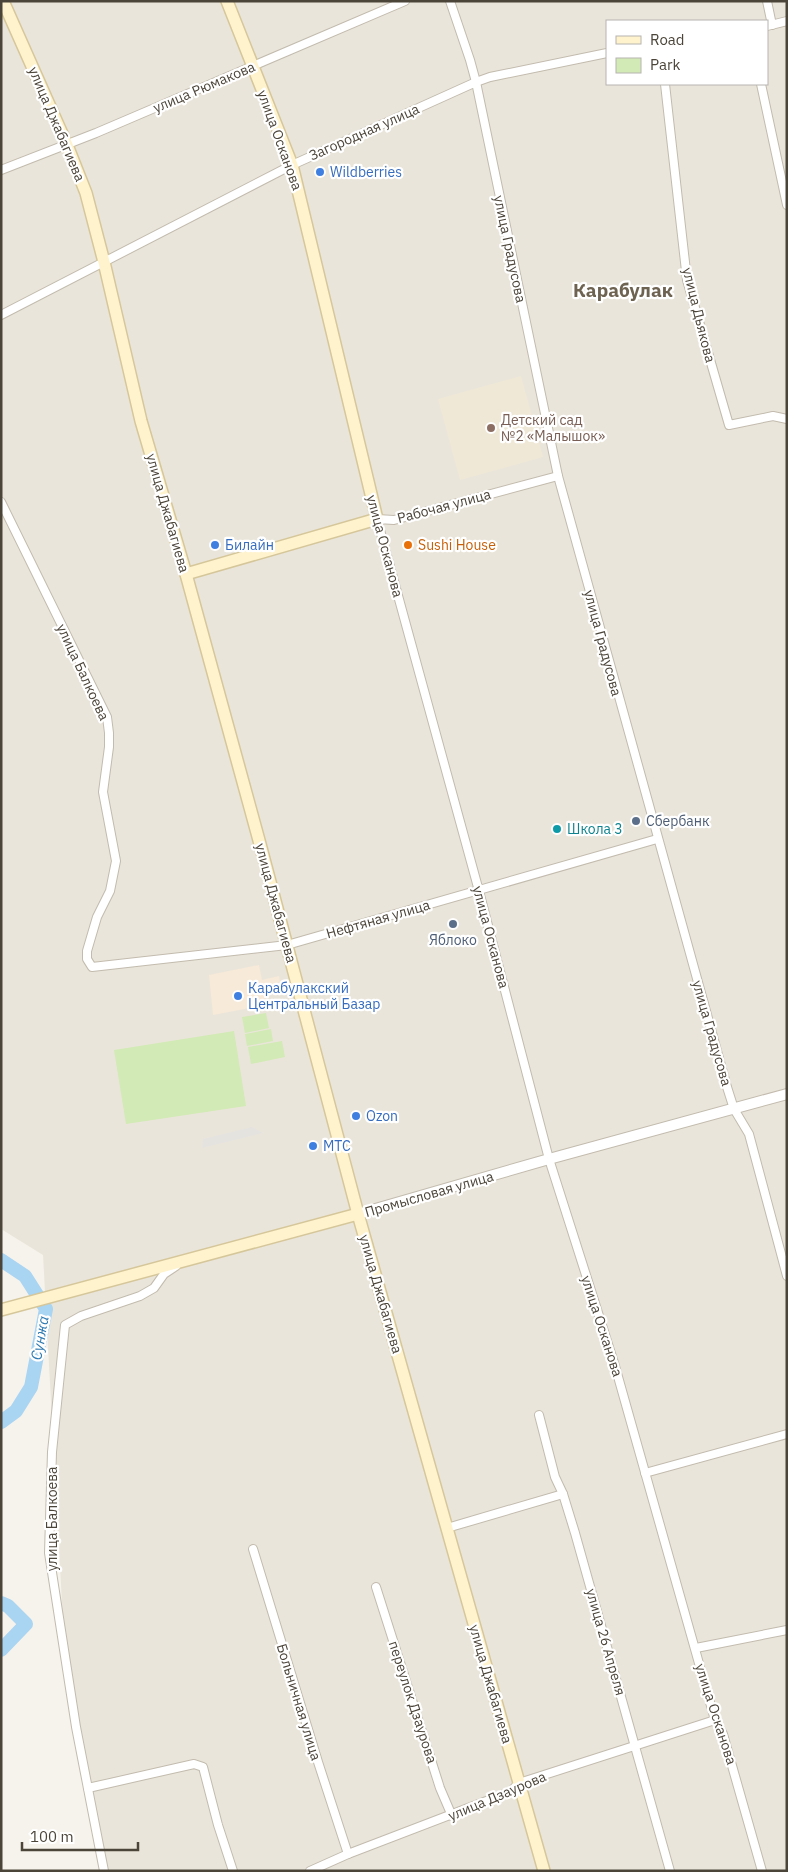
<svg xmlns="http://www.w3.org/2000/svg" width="788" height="1872" font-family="'IBM Plex Sans',sans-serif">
  <rect width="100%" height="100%" fill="#f6f3ec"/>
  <path fill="#eae5da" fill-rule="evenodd" d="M1,1H787V1871H100L63,1621L43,1255L1,1229ZM607,21H767V84H607Z"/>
  <polygon fill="#f7ead8" points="259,965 262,980 279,976 280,982 264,987 265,1005 213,1015 209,975"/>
  <polygon fill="#efe8d6" points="521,376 543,457 460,480 438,399"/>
  <g fill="#d2eab5">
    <polygon points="266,1013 269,1028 245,1033 242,1017"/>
    <polygon points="271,1029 273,1041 247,1046 245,1034"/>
    <polygon points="234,1031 246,1106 126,1124 114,1050"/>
    <polygon points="282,1041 285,1057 251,1064 248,1047"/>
  </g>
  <polygon fill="#e5e3e0" points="252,1127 263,1133 202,1148 203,1139"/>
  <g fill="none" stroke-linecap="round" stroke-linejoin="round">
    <g stroke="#a9d4f2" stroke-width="14">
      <polyline points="1,1260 25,1276 46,1309 31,1387 16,1411 1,1422"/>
      <polyline points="1,1603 8,1606 26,1624 1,1650"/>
    </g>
    <g stroke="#c2bbae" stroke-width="10">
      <g id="minor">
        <polyline points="450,1 470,60 476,82 558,476 727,1087 734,1109 749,1134 787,1276"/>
        <polyline points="767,1 772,25"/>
        <polyline points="767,26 787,21"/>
        <polyline points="665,84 687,280 729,425 773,416 787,419"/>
        <polyline points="761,84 787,205"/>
        <polyline points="1,170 96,133 405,1"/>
        <polyline points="1,315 292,165 476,82 490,77 607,53"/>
        <polyline points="558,476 394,520 377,519 479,891 549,1159 615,1366 715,1720 723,1734 762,1871"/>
        <polyline points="1,502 107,717 109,733 109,747 103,792 116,861 110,891 97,917 87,951 87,959 92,967 287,945 657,839"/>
        <polyline points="539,1415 555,1477 563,1494 575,1533 670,1871"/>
        <polyline points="645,1473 787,1434"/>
        <polyline points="447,1528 563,1494"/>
        <polyline points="253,1549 318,1762 348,1854"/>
        <polyline points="376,1587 440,1788 452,1816"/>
        <polyline points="696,1648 787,1630"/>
        <polyline points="88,1788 194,1764 203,1767 218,1825 233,1871"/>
        <polyline points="104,1871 76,1727 49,1553 52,1452 65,1325 81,1316 140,1296 154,1288 164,1274 176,1266"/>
        <polyline points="310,1871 348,1854 510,1792 519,1783 715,1720"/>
      </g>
    </g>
    <g stroke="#c2bbae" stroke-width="12">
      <polyline id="tertiary" points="358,1214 549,1159 787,1094"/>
    </g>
    <g stroke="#d6c79b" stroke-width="14">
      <g id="secondary">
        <polyline points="3,1 67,145 86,193 104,262 141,421 186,574 260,844 358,1214 544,1871"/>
        <polyline points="186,574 377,519 292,165 227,1"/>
        <polyline points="1,1310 358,1214"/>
      </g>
    </g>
    <use href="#minor" stroke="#fff" stroke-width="8"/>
    <use href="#tertiary" stroke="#fff" stroke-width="10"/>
    <use href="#secondary" stroke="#fff3cd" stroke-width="11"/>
  </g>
  <g fill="#3f7fe0" stroke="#fff" stroke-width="2">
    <circle cx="320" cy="172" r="5"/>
    <circle cx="215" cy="545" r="5"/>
    <circle cx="238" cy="996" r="5"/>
    <circle cx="356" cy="1116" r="5"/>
    <circle cx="313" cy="1146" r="5"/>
  </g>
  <circle fill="#8d6e63" stroke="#fff" stroke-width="2" cx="491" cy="428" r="5"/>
  <circle fill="#e8710a" stroke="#fff" stroke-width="2" cx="408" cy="545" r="5"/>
  <g fill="#5c6f8a" stroke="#fff" stroke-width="2">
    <circle cx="636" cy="821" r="5"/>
    <circle cx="453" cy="924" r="5"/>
  </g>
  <circle fill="#0f9aa8" stroke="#fff" stroke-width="2" cx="557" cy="829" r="5"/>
  <g text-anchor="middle" stroke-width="4.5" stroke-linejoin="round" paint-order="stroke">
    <g font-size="14" fill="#4b4439" stroke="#fff">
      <text transform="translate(204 87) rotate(-23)" y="5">улица Рюмакова</text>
      <text transform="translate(57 124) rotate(67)" y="5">улица Джабагиева</text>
      <text transform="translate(364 132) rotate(-24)" y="5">Загородная улица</text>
      <text transform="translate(280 140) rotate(70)" y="5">улица Осканова</text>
      <text transform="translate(510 249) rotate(78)" y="5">улица Градусова</text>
      <text transform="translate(699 315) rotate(76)" y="5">улица Дьякова</text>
      <text transform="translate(444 506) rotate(-15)" y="5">Рабочая улица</text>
      <text transform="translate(168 513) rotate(74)" y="5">улица Джабагиева</text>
      <text transform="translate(385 546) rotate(75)" y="5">улица Осканова</text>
      <text transform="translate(603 643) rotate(75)" y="5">улица Градусова</text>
      <text transform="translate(83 672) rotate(65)" y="5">улица Балкоева</text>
      <text transform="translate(276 903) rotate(75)" y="5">улица Джабагиева</text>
      <text transform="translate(378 919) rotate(-16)" y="5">Нефтяная улица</text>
      <text transform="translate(491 937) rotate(75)" y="5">улица Осканова</text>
      <text transform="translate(712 1033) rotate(74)" y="5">улица Градусова</text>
      <text transform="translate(429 1194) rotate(-16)" y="5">Промысловая улица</text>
      <text transform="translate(381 1294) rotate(74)" y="5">улица Джабагиева</text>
      <text transform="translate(602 1326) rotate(72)" y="5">улица Осканова</text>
      <text transform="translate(52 1519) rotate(-90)" y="5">улица Балкоева</text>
      <text transform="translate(606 1642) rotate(74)" y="5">улица 26 Апреля</text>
      <text transform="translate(491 1684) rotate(74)" y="5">улица Джабагиева</text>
      <text transform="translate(299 1702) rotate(73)" y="5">Больничная улица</text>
      <text transform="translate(413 1702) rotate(72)" y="5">переулок Дзаурова</text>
      <text transform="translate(716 1714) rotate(72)" y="5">улица Осканова</text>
      <text transform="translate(497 1796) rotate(-23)" y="5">улица Дзаурова</text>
    </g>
    <g font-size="14" fill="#366cbe" stroke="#fff" text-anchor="start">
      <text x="330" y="177">Wildberries</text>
      <text x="225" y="550">Билайн</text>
      <text x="248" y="993">Карабулакский<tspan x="248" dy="16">Центральный Базар</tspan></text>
      <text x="366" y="1121">Ozon</text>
      <text x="323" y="1151">МТС</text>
    </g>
    <g font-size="14" fill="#785e54" stroke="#fff" text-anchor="start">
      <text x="501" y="425">Детский сад<tspan x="501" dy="16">№2 «Малышок»</tspan></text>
    </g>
    <g font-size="14" fill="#c56008" stroke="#fff" text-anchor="start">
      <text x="418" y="550">Sushi House</text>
    </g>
    <g font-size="14" fill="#4e5e75" stroke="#fff" text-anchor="start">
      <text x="646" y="826">Сбербанк</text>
      <text x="453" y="945" text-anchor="middle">Яблоко</text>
    </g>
    <g font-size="14" fill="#0d838f" stroke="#fff" text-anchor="start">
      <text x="567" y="834">Школа 3</text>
    </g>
    <g font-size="15" font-style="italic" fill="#2e7ab2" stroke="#fff">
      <text transform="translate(40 1338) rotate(-80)" y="5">Сунжа</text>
    </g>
    <g font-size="19" font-weight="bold" fill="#6e6250" stroke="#fff">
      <text x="623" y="297">Карабулак</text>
    </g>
  </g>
  <rect width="788" height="1872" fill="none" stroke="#4b4439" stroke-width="5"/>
  <rect x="606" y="20" width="162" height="65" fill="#ffffff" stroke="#b7b4b0"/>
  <rect x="616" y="36" width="25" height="8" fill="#fff3cd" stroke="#b7b4b0"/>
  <text x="650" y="45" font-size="15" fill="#4b4439">Road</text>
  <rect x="616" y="58" width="25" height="15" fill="#d2eab5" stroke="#b7b4b0"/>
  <text x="650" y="70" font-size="15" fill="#4b4439">Park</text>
  <path d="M22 1842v8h116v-8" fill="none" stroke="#4b4439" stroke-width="2.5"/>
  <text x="30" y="1842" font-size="15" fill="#4b4439" stroke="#ffffff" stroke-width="4" paint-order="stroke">100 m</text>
</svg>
